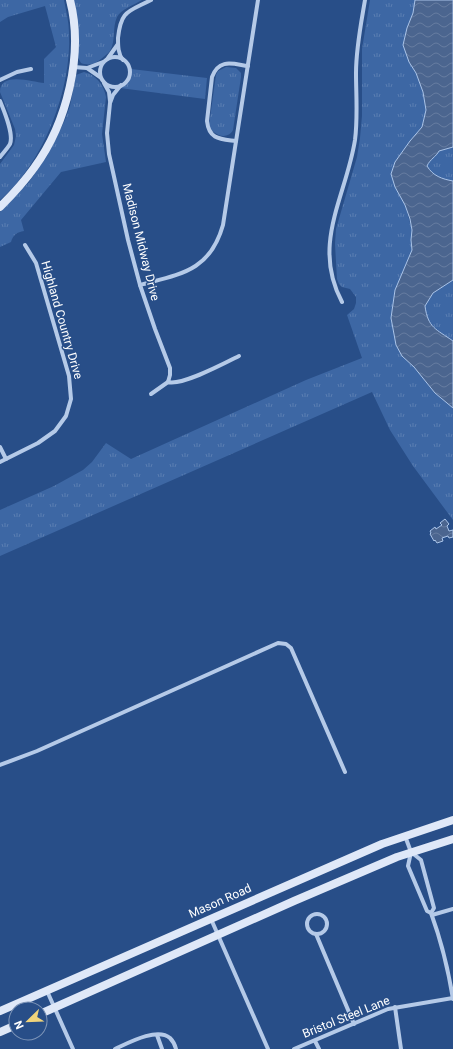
<svg xmlns="http://www.w3.org/2000/svg" width="453" height="1049" font-family="Roboto,sans-serif">
  <defs>
    <pattern id="grass-tufts" width="24" height="20" patternUnits="userSpaceOnUse"><rect width="24" height="20" fill="#3d67a4"/><path d="M3 7l-1-3M5 7V3M7 7l1-3M15 17l-1-3M17 17v-4M19 17l1-3" fill="none" stroke="#5a7eb2"/></pattern>
    <pattern id="water-waves" width="16" height="10" patternUnits="userSpaceOnUse"><rect width="16" height="10" fill="#4b658f"/><path d="M0 5q4-4 8 0t8 0" fill="none" stroke="#667ca0"/></pattern>
  </defs>
  <rect width="100%" height="100%" fill="#284e88"/>
  <g fill="url(#grass-tufts)">
    <path d="M0,0H64C66,11 69,22 69,33C72,89 43,164 0,200V164L14,145L16,136L15,129L0,92C0,71 32,82 44,83V59L56,47L45,6L8,17L0,22Z"/>
    <path d="M74,0H142C134,5 121,9 117,17C112,28 116,41 110,51C108,54 104,56 101,59C95,64 89,66 81,63L77,56Z"/>
    <polygon points="370,0 415,0 413,13 407,28 409,62 416,73 423,92 426,110 422,127 410,141 395,162 405,205 412,230 411,240 412,250 395,290 391,318 402,356 414,367 435,393 453,408 453,520 413,466 390,430 372,392 0,556 0,510 54,486 83,470 92,462 106,443 131,459 306,380 362,358 347,315 354,309 356,303 356,297 350,289 342,287 339,284 337,279 335,244 336,229 357,157 360,138 362,116 362,49"/>
    <path d="M226,67L236,68L241,73V77L233,130C227,141 212,135 209,125L216,75L218,71Z"/>
    <polygon points="131,69 207,78 205,99 120,88 129,79"/>
    <path d="M84,72C95,74 104,85 106,97L102,134L106,162L61,172L21,220L24,231C17,232 13,235 11,242L0,247V212L29,182L47,156L64,122L70,106L76,75Z"/>
    <path d="M453,147V181C442,179 433,176 427,166C430,159 436,157 439,151Z"/>
    <path d="M453,280V341C436,329 428,328 425,306L433,293Z"/>
  </g>
  <g fill="url(#water-waves)" stroke="#aac4e9">
    <path d="M415,0H453V147L439,151C436,157 430,159 427,166C433,176 442,179 453,181V280L433,293L425,306C428,328 436,329 453,341V408L435,393L414,367L402,356L396,345L391,318L395,290L412,250L411,240L412,230L410,219L405,205L395,187L391,174L395,162L410,141L422,127L426,110L423,92L416,73L409,62L403,45L407,28L413,13Z"/>
    <polygon points="445,519 449,524 447,526 449,531 453,530 453,537 449,538 448,536 442,538 443,541 437,543 435,540 434,541 430,534 431,533 430,531 435,527 436,529 442,525 440,523"/>
  </g>
  <g fill="none" stroke-linecap="round" stroke-linejoin="round">
    <g stroke="#b5cae8" stroke-width="4">
      <circle cx="115" cy="72" r="15"/>
      <polyline points="108,58 118,44"/>
      <path d="M123,60C118,54 118,46 118,38C121,10 128,12 151,0"/>
      <polyline points="73,67 87,68 100,77"/>
      <polyline points="87,68 103,62"/>
      <polyline points="0,80 17,72 31,69"/>
      <polyline points="104,83 109,92 110,101"/>
      <polyline points="121,85 113,95 110,103 107,133 109,154 128,240 140,285 155,329 170,368 170,375 168,382"/>
      <path d="M0,101C4,111 14,134 10,144C7,149 3,153 0,157"/>
      <path d="M236,141C221,139 209,140 207,121L212,77C219,58 233,64 248,66"/>
      <path d="M140,285C181,274 210,271 223,225L258,0"/>
      <path d="M342,302C311,244 346,197 355,140C358,117 356,95 356,73C356,48 361,24 365,0"/>
      <path d="M151,394L168,382C182,386 225,363 239,356"/>
      <polyline points="0,447 6,459"/>
      <polyline points="0,462 38,443 55,431 66,416 71,399 69,376 36,263 25,245"/>
      <polyline points="0,765 37,751 278,643 286,644 291,648 345,772"/>
      <path d="M405,836L411,852L408,866L427,911L431,913C442,943 448,968 453,999"/>
      <polyline points="411,852 421,860 434,908 431,913"/>
      <circle cx="317" cy="924" r="10"/>
      <polyline points="432,915 453,909"/>
      <polyline points="211,919 268,1049"/>
      <polyline points="316,934 354,1024"/>
      <polyline points="47,991 73,1049"/>
      <polyline points="395,1007 401,1049"/>
      <polyline points="157,1035 162,1049"/>
      <polyline points="315,1041 319,1049"/>
      <path d="M115,1049C128,1043 157,1027 170,1038C173,1041 175,1045 176,1049"/>
      <polyline points="294,1049 388,1009 453,998"/>
    </g>
    <g stroke="#dfe8f8" stroke-width="8">
      <path d="M0,207C12,195 24,182 34,168C67,123 84,54 70,0"/>
      <polyline points="0,1011 382,844 453,820"/>
      <polyline points="40,1014 294,901 397,857 453,839"/>
      <polyline points="0,1032 16,1025"/>
    </g>
  </g>
  <g text-anchor="middle" stroke-width="3" stroke-linejoin="round" paint-order="stroke">
    <g font-size="12" fill="#fff" stroke="#284e88">
      <text transform="translate(141 242) rotate(76)" y="4">Madison Midway Drive</text>
      <text transform="translate(62 320) rotate(74)" y="4">Highland Country Drive</text>
      <text transform="translate(220 901) rotate(-24)" y="4">Mason Road</text>
      <text transform="translate(346 1017) rotate(-22)" y="4">Bristol Steel Lane</text>
    </g>
  </g>
  <g transform="translate(28 1021) rotate(247)"><circle r="19" fill="#284e88" stroke="#7e95b8"/>
  <path d="M0-3L7 15L0 10L-7 15Z" fill="#f0d47b"/>
  <text y="-6" font-size="11" font-weight="bold" text-anchor="middle" fill="#ffffff">N</text>
  </g>
</svg>
